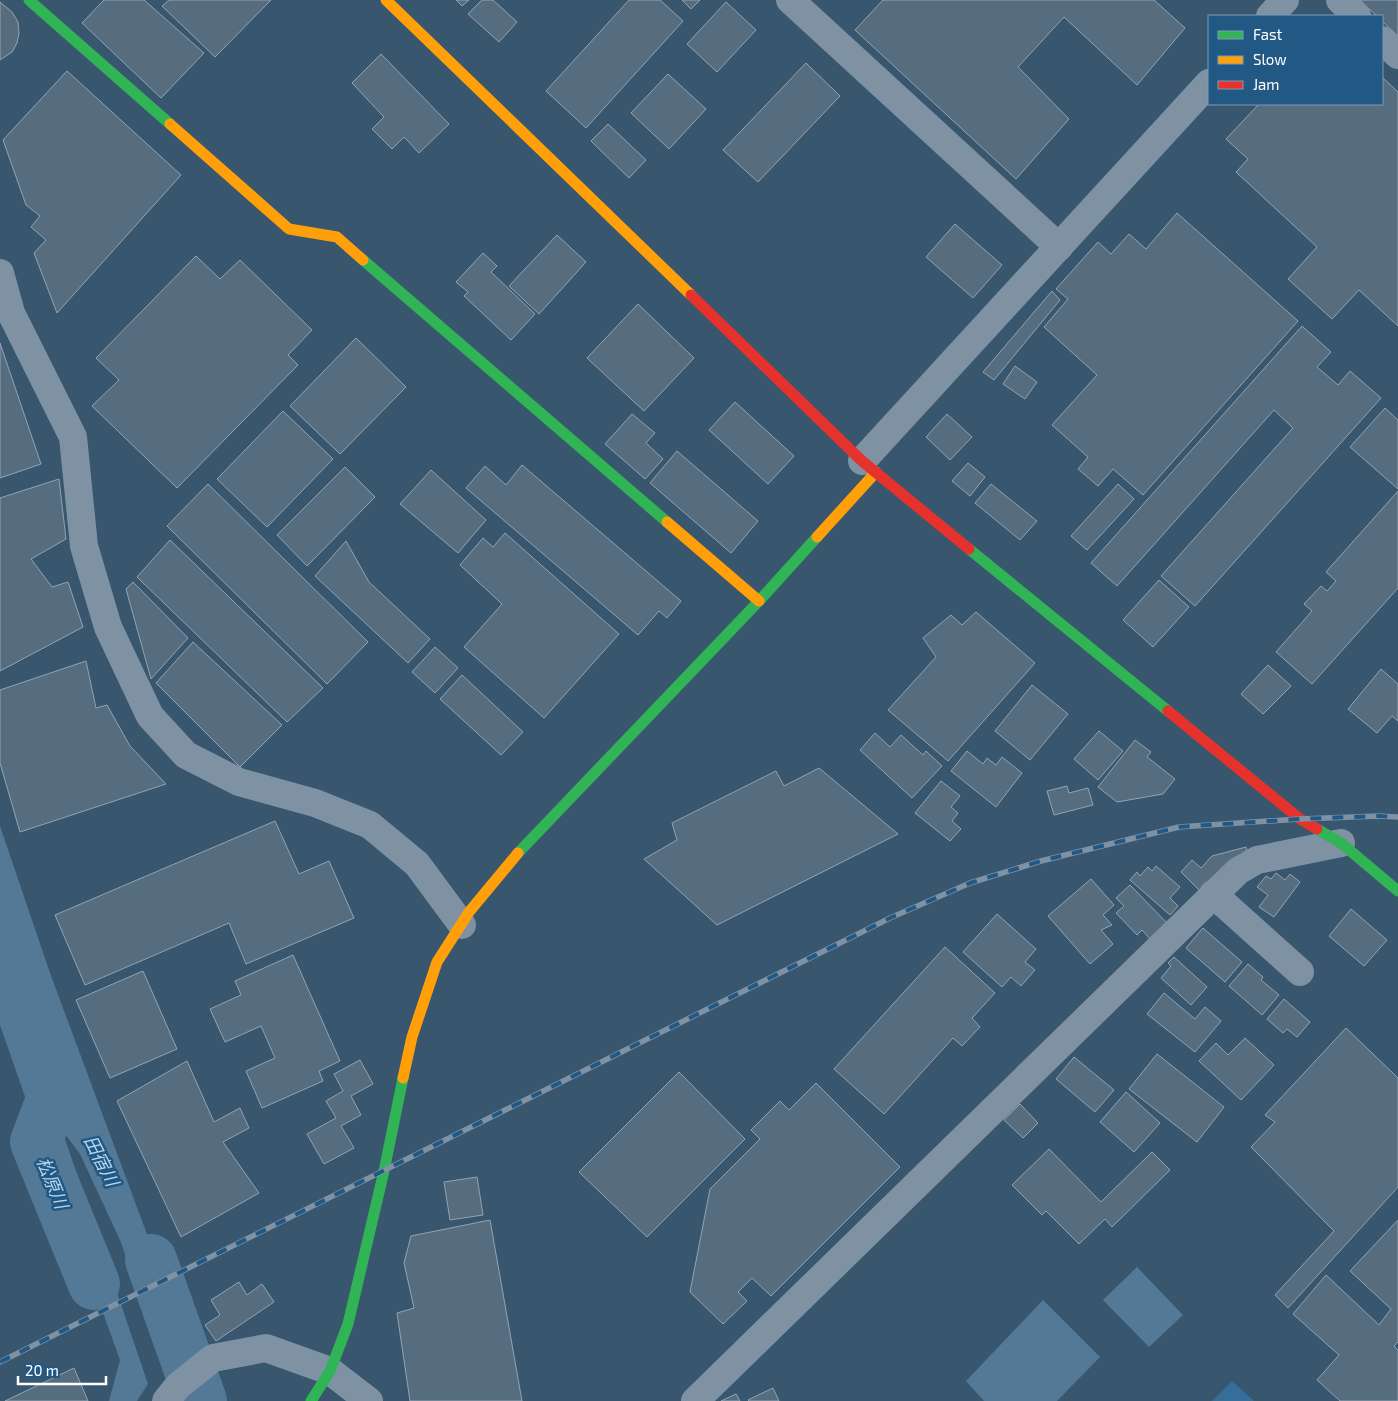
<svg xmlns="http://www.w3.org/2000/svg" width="1398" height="1401" font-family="'Exo 2','Noto Sans JP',sans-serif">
  <rect width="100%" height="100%" fill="#38566e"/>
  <polygon fill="#366e9a" points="1232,1381 1254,1401 1212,1401"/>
  <g fill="#537997">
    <polygon points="0,826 50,973 177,1315 167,1375 120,1240 80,1154 62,1130 148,1384 137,1401 109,1401 120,1360 31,1114 0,1025"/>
    <polygon points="1137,1267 1183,1315 1149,1347 1103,1300"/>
    <polygon points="1043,1300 1100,1357 1057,1401 984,1401 966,1381"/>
  </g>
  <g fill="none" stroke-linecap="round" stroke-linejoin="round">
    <g stroke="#537997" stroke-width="52">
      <polyline points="59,1081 36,1142 94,1284"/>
      <polyline points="151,1260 201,1401"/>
    </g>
  </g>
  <g fill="#566d80" stroke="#92a4b2">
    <polygon points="104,0 144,0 204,53 161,98 82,23"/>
    <polygon points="169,0 271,0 215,57 162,6"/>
    <polygon points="456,0 469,0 462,6"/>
    <polygon points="482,0 493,0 517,22 499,42 468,14"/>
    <polygon points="629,0 660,0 683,21 586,128 546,91"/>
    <polygon points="682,0 700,0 691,9"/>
    <polygon points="883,0 1154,0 1185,28 1137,85 1064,17 1018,67 1069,119 1016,179 855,30"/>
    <polygon points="1359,0 1398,0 1398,36 1382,21 1382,16 1377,16"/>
    <polygon points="0,2 12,12 18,22 19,33 17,43 12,52 0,60"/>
    <polygon points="726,2 756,30 717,72 687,44"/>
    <polygon points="381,54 449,124 419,153 404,137 392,149 372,129 384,117 352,83"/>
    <polygon points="806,63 840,96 758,182 723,150"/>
    <polygon points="67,71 181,175 57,313 34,253 46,240 31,227 40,216 26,205 3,140"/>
    <polygon points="668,74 706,109 669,149 631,113"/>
    <polygon points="1382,77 1398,92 1398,326 1359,290 1332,319 1288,279 1317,247 1236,172 1248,159 1226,139 1259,104 1382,104"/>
    <polygon points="608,124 646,160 629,178 591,141"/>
    <polygon points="1177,213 1298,321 1143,495 1113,469 1098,486 1078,469 1088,457 1052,425 1097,375 1044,327 1068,299 1056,289 1098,242 1111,254 1129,234 1146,249"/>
    <polygon points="955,224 1002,265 973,298 926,257"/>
    <polygon points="557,235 586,262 539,314 509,286"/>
    <polygon points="483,253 497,266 491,272 535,314 511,340 464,296 468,292 456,282"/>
    <polygon points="196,256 220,279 240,260 312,330 288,355 298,365 177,488 92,406 119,380 96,358"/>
    <polygon points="1052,291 1060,300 994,380 983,372"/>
    <polygon points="638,304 694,358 644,411 587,358"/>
    <polygon points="1302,326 1331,352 1317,367 1338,385 1350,371 1381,398 1195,606 1161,576 1293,428 1274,410 1117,586 1091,563"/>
    <polygon points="356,338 406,387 340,454 290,406"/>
    <polygon points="0,343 41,464 0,478"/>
    <polygon points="1015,366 1037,382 1025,399 1003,384"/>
    <polygon points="735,402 794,456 768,484 709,430"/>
    <polygon points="1385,408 1398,420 1398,489 1350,447"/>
    <polygon points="283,411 333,459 267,527 217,479"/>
    <polygon points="632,414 655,433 646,443 663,459 645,479 605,444"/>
    <polygon points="947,414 972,437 950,460 926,437"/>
    <polygon points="677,451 758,521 731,553 650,483"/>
    <polygon points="968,463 985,477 970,496 952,481"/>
    <polygon points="522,465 681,601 667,618 659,611 638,635 466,488 485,466 506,485"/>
    <polygon points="345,467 375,497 307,566 277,535"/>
    <polygon points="431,470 486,520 458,553 400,504"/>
    <polygon points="59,479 66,539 31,559 52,587 68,582 83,627 0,671 0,498"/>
    <polygon points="208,484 368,642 327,684 167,526"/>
    <polygon points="991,484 1037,521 1020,540 975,503"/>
    <polygon points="1118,484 1134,499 1087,550 1071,536"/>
    <polygon points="1398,491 1398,588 1312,684 1276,652 1312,611 1304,604 1321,586 1327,591 1336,581 1326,572"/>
    <polygon points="505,533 619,634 544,718 464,647 502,604 460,565 483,538 493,547"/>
    <polygon points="170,540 323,688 287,722 137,577"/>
    <polygon points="346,541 369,582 430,639 408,663 315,576"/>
    <polygon points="1159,580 1189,607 1153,647 1123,620"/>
    <polygon points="133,582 188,638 151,679 126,589"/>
    <polygon points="976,612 1035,663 948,761 888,710 936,657 923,638 951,615 962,625"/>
    <polygon points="193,642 282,725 240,767 156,683"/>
    <polygon points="435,647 458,668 435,693 412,672"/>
    <polygon points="86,661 96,708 107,705 130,746 166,784 20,832 0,763 0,690"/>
    <polygon points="1268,665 1291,686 1263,714 1241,694"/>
    <polygon points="1381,669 1398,684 1398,721 1392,716 1377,733 1348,709"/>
    <polygon points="462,675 523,732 501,755 440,699"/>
    <polygon points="1032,685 1068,714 1030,760 995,731"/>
    <polygon points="1099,731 1123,751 1098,780 1074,759"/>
    <polygon points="875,733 890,747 901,735 923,755 926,751 942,766 912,798 860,750"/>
    <polygon points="1135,740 1151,752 1147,757 1175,779 1163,794 1117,802 1098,787"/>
    <polygon points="967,751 983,764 987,758 996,765 1002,757 1022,773 996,807 951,771"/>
    <polygon points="819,768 898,834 717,925 644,859 677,840 672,823 776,771 784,786"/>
    <polygon points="941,781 960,796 951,807 958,813 952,821 961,829 950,841 915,813"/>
    <polygon points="1067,786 1069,793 1088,788 1093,805 1054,815 1047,791"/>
    <polygon points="275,821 299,874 329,861 354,918 246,964 229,923 85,985 55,915"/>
    <polygon points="1246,847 1249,855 1200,891 1181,872 1192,860 1201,868 1212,856"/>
    <polygon points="1156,866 1180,887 1170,898 1178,906 1170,915 1130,880 1137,872 1140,876 1148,867 1152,871"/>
    <polygon points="1276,873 1285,880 1290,874 1300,882 1274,917 1259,907 1268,895 1257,887 1266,876 1271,879"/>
    <polygon points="1091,879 1114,905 1103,915 1112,925 1101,930 1113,944 1090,964 1048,916"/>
    <polygon points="1130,885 1168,924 1151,940 1142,930 1137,935 1116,913 1124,906 1116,898"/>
    <polygon points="1351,909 1387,940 1364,966 1329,936"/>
    <polygon points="997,914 1036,949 1025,962 1035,970 1021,986 1011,977 1002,987 963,952"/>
    <polygon points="1203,928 1242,962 1225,982 1186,948"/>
    <polygon points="945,947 995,993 972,1018 980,1027 962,1046 953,1038 884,1114 834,1069"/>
    <polygon points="293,955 340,1061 319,1071 323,1081 262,1108 246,1071 275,1058 261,1026 225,1042 210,1009 241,995 235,981"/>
    <polygon points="1174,957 1207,987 1191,1005 1161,978 1171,966 1168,963"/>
    <polygon points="1248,964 1263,977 1261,980 1279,995 1262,1015 1229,986"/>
    <polygon points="143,971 177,1049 110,1078 76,1000"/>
    <polygon points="1164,993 1195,1019 1205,1007 1221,1021 1195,1052 1147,1014"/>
    <polygon points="1284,999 1310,1022 1297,1037 1287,1029 1283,1033 1267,1019"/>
    <polygon points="1346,1028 1398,1078 1398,1187 1288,1308 1275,1295 1334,1231 1251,1147 1275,1122 1265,1115"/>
    <polygon points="1245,1038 1274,1065 1241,1100 1199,1061 1216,1043 1228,1055"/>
    <polygon points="1157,1054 1224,1107 1197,1142 1129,1089"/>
    <polygon points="1074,1057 1114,1090 1095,1112 1056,1079"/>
    <polygon points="360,1060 373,1084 351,1096 361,1115 341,1126 354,1148 324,1164 307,1134 336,1118 326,1101 343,1091 334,1074"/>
    <polygon points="187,1061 214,1122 240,1108 249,1128 223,1142 259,1193 181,1237 117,1101"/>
    <polygon points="679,1072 745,1139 647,1237 579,1172"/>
    <polygon points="816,1083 900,1167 771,1296 752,1278 738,1292 747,1301 723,1324 690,1292 710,1189 760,1139 751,1130 780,1101 789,1110"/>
    <polygon points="1126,1092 1160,1123 1134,1152 1100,1122"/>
    <polygon points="1020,1104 1038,1123 1023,1138 1004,1120"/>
    <polygon points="1049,1149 1101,1202 1152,1152 1170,1170 1112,1227 1105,1219 1079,1244 1046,1211 1042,1215 1012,1185"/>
    <polygon points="477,1177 483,1215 450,1220 444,1182"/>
    <polygon points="490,1220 522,1401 410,1401 397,1313 414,1308 404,1263 411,1236"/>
    <polygon points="1398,1220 1398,1342 1394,1346 1398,1350 1398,1401 1340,1401 1317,1380 1339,1355 1293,1314 1326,1275 1379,1325 1391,1309 1350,1271"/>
    <polygon points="239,1282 247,1295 262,1284 274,1302 216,1341 205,1325 220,1315 211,1300"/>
    <polygon points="74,1368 88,1401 5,1401"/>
    <polygon points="773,1388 779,1401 749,1401 748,1400"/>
    <polygon points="736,1394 740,1401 721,1401"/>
  </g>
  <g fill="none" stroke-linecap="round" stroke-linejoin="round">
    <g stroke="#7f92a4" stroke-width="28">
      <polyline points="790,0 1059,247"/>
      <polyline points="1340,0 1357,16"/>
      <polyline points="1270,16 1285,0"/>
      <polyline points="1382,40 1398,55"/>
      <polyline points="0,273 11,313 73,437 84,546 108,627 150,716 186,755 239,782 315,803 370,825 417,864 462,925"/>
      <polyline points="862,461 1209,83"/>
      <polyline points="1213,894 1300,972"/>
      <polyline points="166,1401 178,1386 213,1358 266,1348 330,1371 369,1401"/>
      <polyline points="695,1401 1238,871 1257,860 1341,843"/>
    </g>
    <g stroke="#30b455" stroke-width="11">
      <polyline points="29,0 170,124"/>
      <polyline points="363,260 667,522"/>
      <polyline points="969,549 1168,711"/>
      <polyline points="1317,829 1341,843 1398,891"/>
      <polyline points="518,853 759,601 817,537"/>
      <polyline points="311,1401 330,1371 348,1324 384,1171 403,1078"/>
    </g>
    <g stroke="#ff9f0a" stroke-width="11">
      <polyline points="386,0 691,295"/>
      <polyline points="170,124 289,229 337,237 363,260"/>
      <polyline points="667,522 759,601"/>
      <polyline points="817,537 876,472"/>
      <polyline points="403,1078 412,1037 437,962 469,912 518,853"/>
    </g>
    <g stroke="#e5322d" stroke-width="11">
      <polyline points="691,295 862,461 969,549"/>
      <polyline points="1168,711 1300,819 1317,829"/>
    </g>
    <g stroke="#7f92a4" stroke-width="5.5">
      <polyline id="rail" points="0,1362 890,918 970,883 1041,861 1179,827 1300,819 1378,816 1398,817"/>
    </g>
    <use href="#rail" stroke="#225884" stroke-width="4" stroke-dasharray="11" stroke-linecap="butt"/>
  </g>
  <g text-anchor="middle" stroke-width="5" stroke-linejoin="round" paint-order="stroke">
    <g font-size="18" font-style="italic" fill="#b7d7f0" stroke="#225884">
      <text transform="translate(101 1161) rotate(63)" y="6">田宿川</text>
      <text transform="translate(52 1183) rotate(68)" y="6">松原川</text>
    </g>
  </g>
  <rect x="1208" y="15" width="175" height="90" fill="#225884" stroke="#7a9bb5"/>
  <rect x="1218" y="31" width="25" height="8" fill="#30b455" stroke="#7a9bb5"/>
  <text x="1253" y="40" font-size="15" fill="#ffffff">Fast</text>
  <rect x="1218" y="56" width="25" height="8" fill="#ff9f0a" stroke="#7a9bb5"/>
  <text x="1253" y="65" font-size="15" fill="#ffffff">Slow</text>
  <rect x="1218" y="81" width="25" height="8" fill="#e5322d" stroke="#7a9bb5"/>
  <text x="1253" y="90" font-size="15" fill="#ffffff">Jam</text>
  <path d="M18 1376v8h88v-8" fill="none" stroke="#ffffff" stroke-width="2.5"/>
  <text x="25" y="1376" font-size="15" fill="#ffffff" stroke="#225884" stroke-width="4" paint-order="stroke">20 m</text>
</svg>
